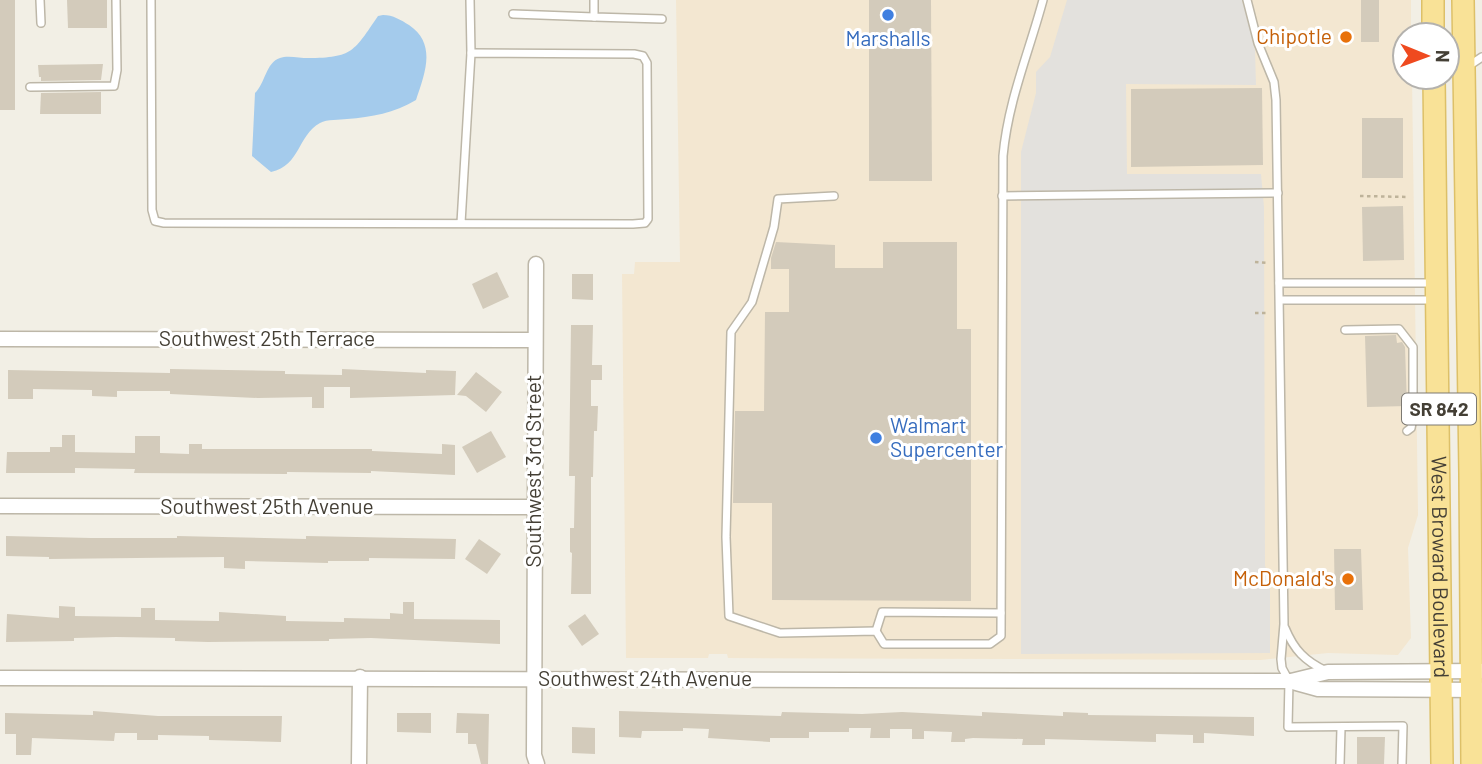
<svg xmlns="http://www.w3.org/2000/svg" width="1482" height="764" font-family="Barlow,sans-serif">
  <rect width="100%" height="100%" fill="#f2efe5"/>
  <polygon fill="#f3e7d1" points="676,0 1411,0 1411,35 1405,35 1405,77 1412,77 1418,515 1408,548 1411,638 1398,655 1328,653 1261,660 728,658 727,654 709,654 708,658 626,658 622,274 634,274 635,262 680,262"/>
  <polygon fill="#e3e1dd" points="1067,0 1242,0 1255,50 1256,85 1126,84 1127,174 1261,174 1264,207 1265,566 1270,577 1270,653 1021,654 1021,152 1036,93 1036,72 1050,57"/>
  <path fill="#a4cbec" d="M383,15C393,15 401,20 409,25C437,44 425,73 416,100C394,113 372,117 347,119C340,120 327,119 320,123C297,136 301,165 271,172L252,156L255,93C265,84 266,62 280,58C287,55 300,58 308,58C353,58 354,51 378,16Z"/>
  <g fill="#d3cbbb">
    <rect x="0" y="0" width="15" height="110"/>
    <polygon points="67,0 107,0 107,28 68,28"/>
    <polygon points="869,0 931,0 932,181 869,181"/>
    <rect x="1361" y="0" width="18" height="42"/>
    <polygon points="103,64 101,80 41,81 41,77 39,77 38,65"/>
    <polygon points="1262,88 1263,165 1131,167 1131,89"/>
    <polygon points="101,92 101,114 40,114 41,93"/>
    <rect x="1362" y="118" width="41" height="60"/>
    <polygon points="1403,206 1404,260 1363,261 1362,207"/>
    <polygon points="776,242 835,245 835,268 883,268 883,242 957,242 957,329 971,329 971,601 772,600 772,503 733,503 735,411 764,411 765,312 789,312 789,269 771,269 771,258"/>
    <polygon points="497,272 509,297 483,309 472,284"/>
    <polygon points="572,274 593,274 593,300 572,299"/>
    <polygon points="571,325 593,325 592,365 602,365 602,380 591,380 591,406 598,406 597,431 594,431 593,477 591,477 591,594 571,594 572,553 570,552 570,528 574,528 575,476 569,476"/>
    <polygon points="1396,335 1397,343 1402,342 1405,347 1407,406 1367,407 1365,336"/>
    <polygon points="170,369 285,371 285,374 342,375 342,369 426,373 426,370 456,371 455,395 350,398 350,387 324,387 324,408 312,408 312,397 258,398 170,394 170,391 117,391 117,397 92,396 92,390 33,389 33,399 8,399 8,370 170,373"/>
    <polygon points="476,372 502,392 486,412 466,396 457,395"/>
    <polygon points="491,431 506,457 477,473 462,447"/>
    <polygon points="62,435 75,435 75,452 135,453 135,436 160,436 160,453 189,454 189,444 202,444 202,449 372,449 372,451 442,454 442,444 455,445 455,475 371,471 371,473 287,472 287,474 134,473 135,469 75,468 75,473 6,473 7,452 50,452 50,447 62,447"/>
    <polygon points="6,536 91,538 177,538 177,536 306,539 306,536 456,539 455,559 369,558 369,561 328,561 328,563 245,561 245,569 224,568 224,557 49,559 49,557 6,556"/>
    <polygon points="479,539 501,554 487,574 465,559"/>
    <polygon points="1334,549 1361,549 1363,610 1335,610"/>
    <polygon points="403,602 414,602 414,619 500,620 500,644 371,638 329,639 329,641 208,642 175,641 175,638 116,637 74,638 74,641 6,642 7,614 59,618 59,606 75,607 75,616 141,617 141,608 155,608 155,620 219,621 219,612 286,616 286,621 344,622 344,618 390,619 390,613 403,614"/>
    <polygon points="585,614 599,634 582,646 568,626"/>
    <polygon points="93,711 158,716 282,716 281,742 209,740 209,736 158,735 158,740 137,740 137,733 115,733 114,741 32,738 31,755 16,755 16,734 5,734 5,713 93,715"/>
    <polygon points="619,711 781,716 782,712 862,714 902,712 982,716 982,712 1063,716 1063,712 1088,713 1088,715 1254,717 1254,736 1204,733 1204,743 1193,743 1193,735 1156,734 1156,742 1045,739 1045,745 1022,745 1023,739 973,738 965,739 965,742 951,742 952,732 924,731 924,739 912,739 912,729 890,729 890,738 870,738 871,728 849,728 849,732 809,732 809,738 770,738 770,742 708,738 709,729 683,728 683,731 642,731 641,738 619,737"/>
    <polygon points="397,713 431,713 431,733 397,732"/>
    <polygon points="457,713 489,714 488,764 481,764 476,744 468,744 468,733 456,733"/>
    <polygon points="572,727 595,728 595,754 572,753"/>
    <polygon points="1357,737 1385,737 1384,764 1357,764"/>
  </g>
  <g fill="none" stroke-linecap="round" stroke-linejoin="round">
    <g stroke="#bdb7a8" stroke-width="10">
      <g id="service">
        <polyline points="40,0 41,23"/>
        <polyline points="151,0 152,210 155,221 164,223 633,224 645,223 648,219 647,63 643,56 634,54 471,53 461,223"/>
        <polyline points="470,0 471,53"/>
        <polyline points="594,0 594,17 662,19"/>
        <polyline points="1247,0 1258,43 1274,82 1276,100 1284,624 1281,659 1282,668 1289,681 1288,727 1403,726 1402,764"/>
        <polyline points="513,14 594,17"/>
        <polyline points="1467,67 1482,57"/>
        <polyline points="30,87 114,86 117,70 116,0"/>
        <path d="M834,196L778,199L774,227L752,302L731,332L726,537L729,616L780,633L876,631L884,644H990L1001,636L1003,156C1008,101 1029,52 1043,0"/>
        <polyline points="1002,196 1278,193"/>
        <polyline points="1279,283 1434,283"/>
        <polyline points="1280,300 1433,300"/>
        <polyline points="1345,330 1399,329 1413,347 1413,417 1411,428 1407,431"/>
        <path d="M1285,628C1294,650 1305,661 1326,671"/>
        <polyline points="876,631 882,612 1001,613"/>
        <polyline points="1340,764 1341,728"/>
      </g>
    </g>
    <g stroke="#bdb7a8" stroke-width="17">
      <g id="minor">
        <polyline points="536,264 534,755 537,764"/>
        <polyline points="0,339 535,340"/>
        <polyline points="0,506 534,507"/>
        <polyline points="0,678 1268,681 1289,681 1318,689 1482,690"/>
        <polyline points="1291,681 1328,672 1482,671"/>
        <polyline points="359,764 360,677"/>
      </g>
    </g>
    <g stroke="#ddc068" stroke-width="24">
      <g id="primary">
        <polyline points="1433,0 1433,35"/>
        <polyline points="1463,0 1470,474 1472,764"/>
        <path id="s1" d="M1434,77L1442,764"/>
      </g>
    </g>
    <g stroke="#beb39a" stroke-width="2.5" stroke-dasharray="3.5 3.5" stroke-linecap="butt">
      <polyline points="1360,196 1409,197"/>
      <polyline points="1255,262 1268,263"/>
      <polyline points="1255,313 1269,313"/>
    </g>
    <use href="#service" stroke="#fff" stroke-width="7"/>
    <use href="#minor" stroke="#fff" stroke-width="14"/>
    <use href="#primary" stroke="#f9e297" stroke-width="21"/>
  </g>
  <g fill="#3f7fe0" stroke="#fff" stroke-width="2.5">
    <circle cx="888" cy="15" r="7"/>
    <circle cx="876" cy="438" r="7"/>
  </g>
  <g fill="#e8710a" stroke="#fff" stroke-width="2.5">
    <circle cx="1346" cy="37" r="7"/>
    <circle cx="1348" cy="579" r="7"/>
  </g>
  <g text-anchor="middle" stroke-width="6" stroke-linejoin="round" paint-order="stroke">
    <rect fill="#fff" stroke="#7c7972" stroke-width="2" x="1402" y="393.5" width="74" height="31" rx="5"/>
    <g font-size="19" font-weight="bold" fill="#443f35">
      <text x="1439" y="416">SR 842</text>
    </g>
    <g font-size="21" fill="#c56008" stroke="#fff" text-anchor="end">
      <text x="1332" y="44">Chipotle</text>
      <text x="1334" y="586">McDonald's</text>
    </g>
    <g font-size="21" fill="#366cbe" stroke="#fff">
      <text x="888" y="46">Marshalls</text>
      <text x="890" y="433" text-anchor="start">Walmart<tspan x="890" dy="24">Supercenter</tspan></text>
    </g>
    <g font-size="21" fill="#443f35" stroke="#fff">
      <text x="267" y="346">Southwest 25th Terrace</text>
      <text transform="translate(534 471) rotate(-90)" y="7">Southwest 3rd Street</text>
      <text x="267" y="514">Southwest 25th Avenue</text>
      <text dy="7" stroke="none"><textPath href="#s1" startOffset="490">West Broward Boulevard</textPath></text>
      <text x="645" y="686">Southwest 24th Avenue</text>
    </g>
  </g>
  <g transform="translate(1426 56) rotate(91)"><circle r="33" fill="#ffffff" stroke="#b4b2ae" stroke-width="2"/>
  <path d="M0-5L12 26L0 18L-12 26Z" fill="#ef4a1f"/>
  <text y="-10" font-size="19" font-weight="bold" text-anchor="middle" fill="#443f35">N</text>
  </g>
</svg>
